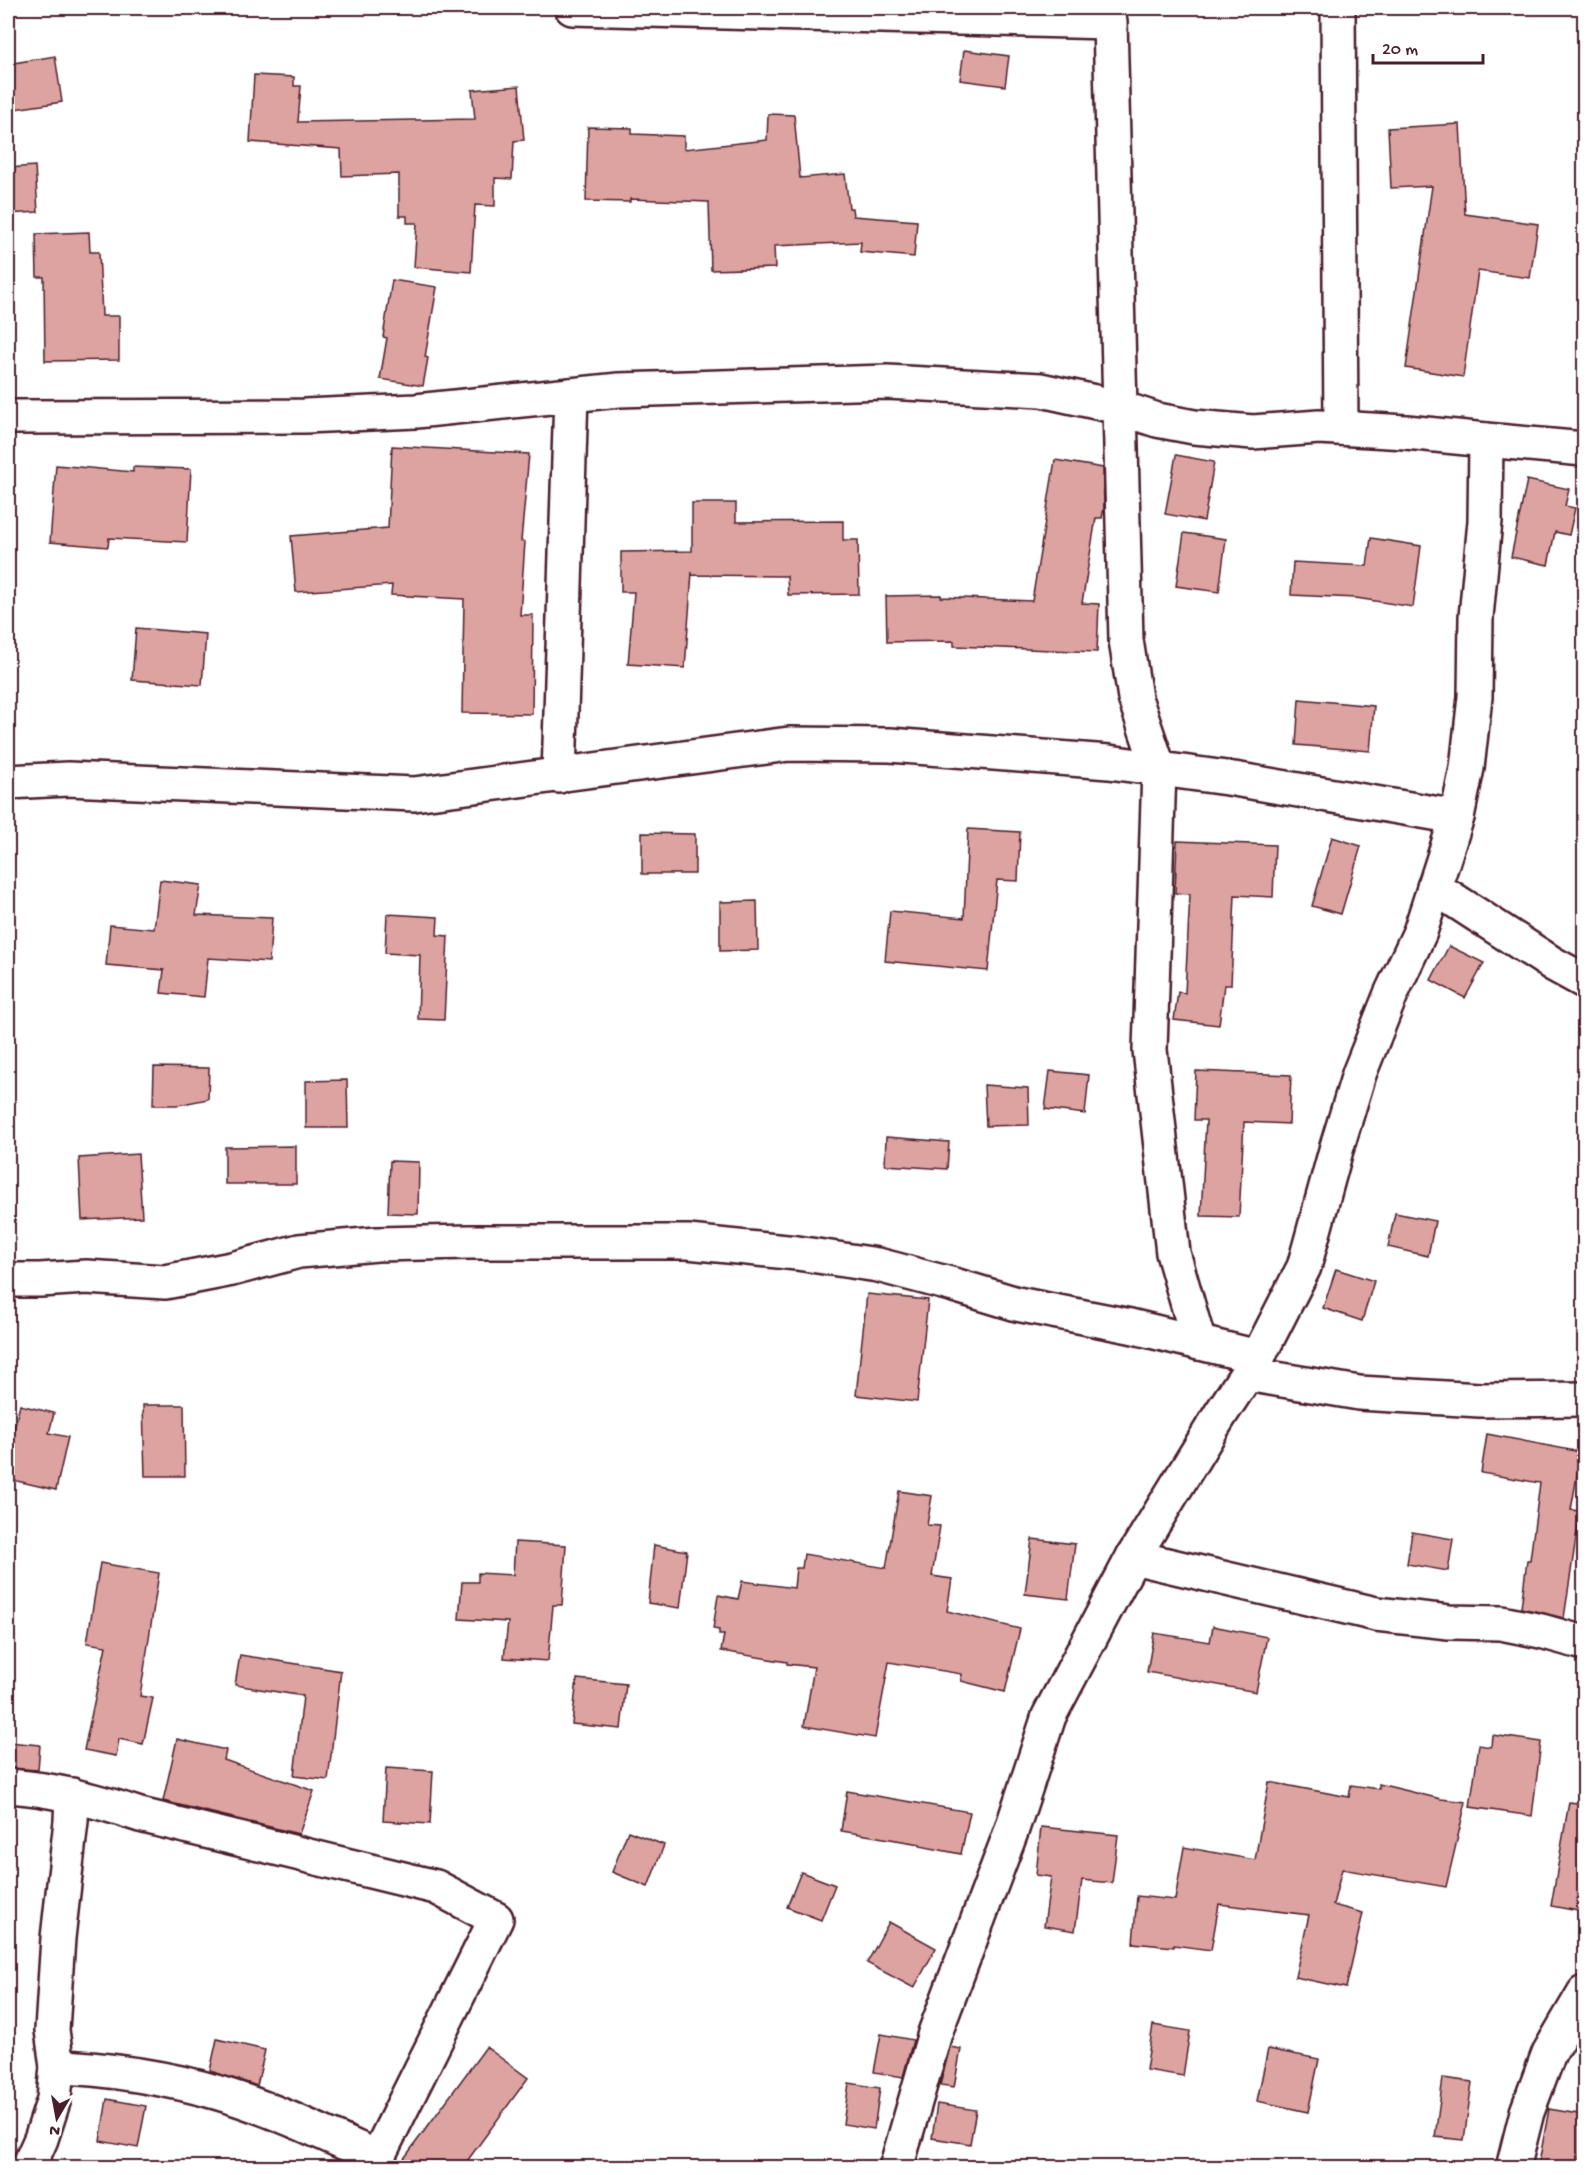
<svg xmlns="http://www.w3.org/2000/svg" width="1592" height="2175" font-family="'Gochi Hand',sans-serif">
  <rect width="100%" height="100%" fill="#fff"/>
  <filter id="ink" filterUnits="userSpaceOnUse"><feTurbulence type="fractalNoise" baseFrequency=".0167" numOctaves="2"/><feDisplacementMap in="SourceGraphic" scale="12" xChannelSelector="R" yChannelSelector="G"/><feConvolveMatrix kernelMatrix="1 2 1 2 8 2 1 2 1" color-interpolation-filters="sRGB"/></filter>
  <g filter="url(#ink)">
    <g fill="#dda3a0" stroke="#4a1f2b" stroke-width="1.5">
      <polygon points="964,50 1009,56 1005,86 960,80"/>
      <polygon points="55,56 62,102 8,110 8,64"/>
      <polygon points="254,75 294,77 294,86 301,86 298,122 475,119 472,90 519,86 524,140 514,141 512,179 495,178 495,206 475,205 471,272 414,267 417,223 407,223 407,216 399,216 399,174 342,176 341,149 250,142"/>
      <polygon points="768,114 794,115 800,178 845,174 849,208 852,208 853,216 917,221 914,257 860,252 861,242 774,246 775,268 711,270 709,202 630,199 630,202 586,201 588,127 632,128 632,134 684,136 684,149 767,140"/>
      <polygon points="1460,124 1465,214 1538,224 1530,278 1478,271 1463,377 1406,368 1432,186 1391,188 1388,128"/>
      <polygon points="35,166 38,212 8,214 8,168"/>
      <polygon points="89,232 90,252 99,252 102,316 119,316 119,360 45,361 44,277 37,277 36,234"/>
      <polygon points="392,280 437,287 425,357 428,358 423,386 380,379 387,338 383,337"/>
      <polygon points="392,446 529,454 521,541 525,542 520,615 533,615 532,714 462,713 464,599 391,595 392,585 296,592 291,536 388,528"/>
      <polygon points="1176,455 1214,462 1204,521 1165,514"/>
      <polygon points="1055,460 1103,468 1104,508 1102,518 1096,518 1082,603 1099,604 1097,652 954,646 954,641 887,642 886,596 941,595 941,597 1032,601"/>
      <polygon points="56,465 133,472 133,467 191,469 187,542 109,538 108,547 50,542"/>
      <polygon points="1527,480 1569,489 1565,506 1575,508 1569,535 1555,532 1548,565 1511,557"/>
      <polygon points="692,503 736,503 736,522 843,521 843,540 858,540 859,594 788,595 787,576 692,575 692,572 685,668 628,664 634,592 621,592 621,552 692,551"/>
      <polygon points="1184,533 1226,539 1219,592 1176,586"/>
      <polygon points="1371,538 1421,546 1413,607 1356,598 1291,595 1293,562 1367,566"/>
      <polygon points="136,628 206,634 202,685 132,680"/>
      <polygon points="1299,699 1374,706 1370,751 1296,745"/>
      <polygon points="968,829 1020,832 1018,881 997,880 988,971 885,961 890,911 964,918"/>
      <polygon points="642,833 695,834 695,874 642,874"/>
      <polygon points="1332,837 1361,846 1341,914 1312,906"/>
      <polygon points="1177,841 1275,845 1273,897 1235,895 1231,985 1224,985 1219,1025 1174,1020 1178,992 1185,993 1190,894 1175,893"/>
      <polygon points="160,880 201,885 196,915 272,918 269,962 208,958 204,997 161,993 164,970 106,965 110,925 154,929"/>
      <polygon points="757,901 758,950 720,951 720,902"/>
      <polygon points="387,914 438,917 437,935 448,936 444,1020 418,1019 420,955 385,953"/>
      <polygon points="1449,946 1484,963 1465,998 1431,980"/>
      <polygon points="154,1067 209,1068 208,1099 178,1105 153,1105"/>
      <polygon points="1050,1071 1089,1075 1085,1114 1045,1109"/>
      <polygon points="1196,1071 1291,1075 1289,1124 1244,1122 1239,1217 1201,1216 1206,1120 1194,1120"/>
      <polygon points="347,1080 348,1128 306,1128 306,1081"/>
      <polygon points="984,1085 1028,1088 1029,1125 986,1126"/>
      <polygon points="886,1137 949,1142 947,1169 885,1165"/>
      <polygon points="296,1146 296,1184 225,1184 225,1147"/>
      <polygon points="138,1154 142,1217 82,1220 79,1158"/>
      <polygon points="390,1161 419,1162 418,1214 388,1213"/>
      <polygon points="1395,1213 1435,1221 1428,1256 1388,1247"/>
      <polygon points="1336,1269 1374,1281 1362,1321 1323,1308"/>
      <polygon points="867,1294 928,1300 917,1402 856,1395"/>
      <polygon points="20,1405 54,1413 49,1433 68,1437 56,1490 8,1479 8,1431 13,1433"/>
      <polygon points="143,1405 184,1405 185,1476 145,1476"/>
      <polygon points="1487,1434 1581,1452 1571,1510 1580,1511 1564,1618 1521,1608 1527,1560 1530,1560 1540,1483 1481,1473"/>
      <polygon points="899,1491 932,1496 927,1525 940,1526 932,1576 952,1579 947,1611 1020,1629 1005,1692 961,1681 962,1674 889,1662 875,1738 804,1726 814,1667 787,1664 787,1662 721,1651 724,1635 719,1635 719,1630 713,1629 718,1595 738,1599 742,1581 794,1588 796,1568 802,1568 804,1554 886,1568"/>
      <polygon points="1412,1532 1453,1539 1448,1571 1407,1564"/>
      <polygon points="1032,1539 1075,1544 1068,1599 1025,1594"/>
      <polygon points="515,1542 566,1545 562,1605 553,1605 548,1661 504,1658 508,1622 459,1619 462,1582 478,1582 478,1573 513,1575"/>
      <polygon points="654,1545 687,1551 680,1608 648,1603"/>
      <polygon points="100,1563 159,1573 140,1696 153,1698 143,1744 119,1739 116,1756 84,1750 106,1646 87,1643"/>
      <polygon points="1213,1626 1267,1637 1256,1692 1147,1672 1154,1633 1210,1642"/>
      <polygon points="240,1655 341,1671 328,1780 294,1776 303,1696 235,1685"/>
      <polygon points="577,1679 626,1684 621,1729 572,1724"/>
      <polygon points="1492,1735 1541,1742 1532,1816 1470,1807 1479,1745 1491,1747"/>
      <polygon points="177,1739 226,1750 224,1760 314,1791 299,1834 163,1801"/>
      <polygon points="8,1742 40,1745 38,1770 8,1768"/>
      <polygon points="386,1768 433,1771 430,1824 383,1821"/>
      <polygon points="1269,1782 1349,1797 1351,1785 1379,1789 1379,1784 1441,1799 1466,1802 1446,1887 1342,1869 1333,1905 1363,1913 1346,1988 1295,1977 1309,1915 1219,1904 1211,1950 1174,1945 1174,1947 1133,1943 1137,1896 1175,1900 1184,1847 1255,1860"/>
      <polygon points="847,1791 970,1812 961,1854 920,1846 920,1844 841,1831"/>
      <polygon points="1569,1802 1584,1804 1584,1912 1551,1906"/>
      <polygon points="1041,1827 1118,1835 1112,1883 1082,1880 1075,1931 1044,1926 1051,1877 1036,1875"/>
      <polygon points="628,1831 664,1845 648,1887 612,1872"/>
      <polygon points="801,1872 835,1885 821,1920 787,1907"/>
      <polygon points="889,1922 936,1948 914,1988 867,1963"/>
      <polygon points="1153,2025 1190,2031 1183,2076 1146,2070"/>
      <polygon points="881,2034 913,2040 903,2077 874,2072"/>
      <polygon points="217,2039 265,2050 257,2086 210,2071"/>
      <polygon points="486,2047 528,2078 462,2168 397,2168"/>
      <polygon points="950,2047 961,2049 954,2087 940,2085"/>
      <polygon points="1268,2049 1319,2059 1308,2112 1257,2101"/>
      <polygon points="1443,2078 1472,2082 1464,2140 1435,2137"/>
      <polygon points="849,2083 880,2088 874,2129 843,2124"/>
      <polygon points="107,2099 146,2106 138,2148 100,2141"/>
      <polygon points="937,2104 976,2110 970,2144 932,2138"/>
      <polygon points="1549,2109 1584,2115 1584,2133 1578,2168 1538,2168"/>
    </g>
    <g fill="none" stroke-linecap="round" stroke-linejoin="round">
      <g stroke="#4a1f2b" stroke-width="38">
        <g id="minor">
          <polyline points="572,8 1110,22 1126,640 1135,698 1159,769 1150,1050 1173,1253 1199,1343"/>
          <polyline points="1338,8 1341,428"/>
          <polyline points="8,417 305,416 416,411 619,390 887,382 1041,390 1118,407 1157,420 1194,427 1253,432 1319,427 1406,432 1486,440"/>
          <polyline points="559,776 571,395"/>
          <polyline points="8,782 68,779 414,794 789,744 890,745 1109,762 1234,779 1457,817"/>
          <polyline points="1434,887 1553,964 1584,981"/>
          <polyline points="8,1280 40,1280 86,1277 165,1282 232,1269 299,1251 377,1244 470,1242 688,1242 797,1253 878,1265 954,1285 1017,1304 1130,1326 1258,1357"/>
          <polyline points="1247,1374 1359,1393 1480,1400 1584,1399"/>
          <polyline points="1133,1557 1376,1614 1449,1622 1501,1623 1541,1631 1584,1643"/>
          <path d="M8,1786C54,1789 96,1800 140,1815L436,1887L496,1919L372,2168"/>
          <path d="M57,2067C105,2068 173,2079 219,2093C273,2109 325,2134 376,2157"/>
          <polyline points="28,2168 41,2139 54,2099 57,2067 52,2030 58,1938 71,1821 72,1795"/>
          <polyline points="896,2168 935,2033 1011,1832 1049,1716 1133,1557 1220,1415 1258,1357 1304,1267 1336,1150 1359,1074 1391,994 1420,932 1457,817 1467,768 1475,697 1476,617 1485,521 1486,440 1584,449"/>
          <polyline points="1513,2168 1527,2112 1549,2053 1584,1993"/>
        </g>
      </g>
      <use href="#minor" stroke="#fff" stroke-width="33"/>
    </g>
  </g>
  <rect width="1592" height="2175" fill="none" stroke="#fff" stroke-width="30"/>
  <rect x="15" y="15" width="1562" height="2145" fill="none" stroke="#4a1f2b" stroke-width="2" filter="url(#ink)"/>
  <g transform="translate(57 2118) rotate(190)" stroke="#ffffff" stroke-width="4.5" paint-order="stroke">
  <path d="M0-4.5L10 22L0 15L-10 22Z" fill="#4a1f2b"/>
  <text y="-9" font-size="16" font-weight="bold" text-anchor="middle" fill="#4a1f2b">N</text>
  </g>
  <path d="M1373 54v9h110v-9" fill="none" stroke="#4a1f2b" stroke-width="3"/>
  <text x="1382" y="54" font-size="18" fill="#4a1f2b" stroke="#ffffff" stroke-width="4.5" paint-order="stroke">20 m</text>
</svg>
